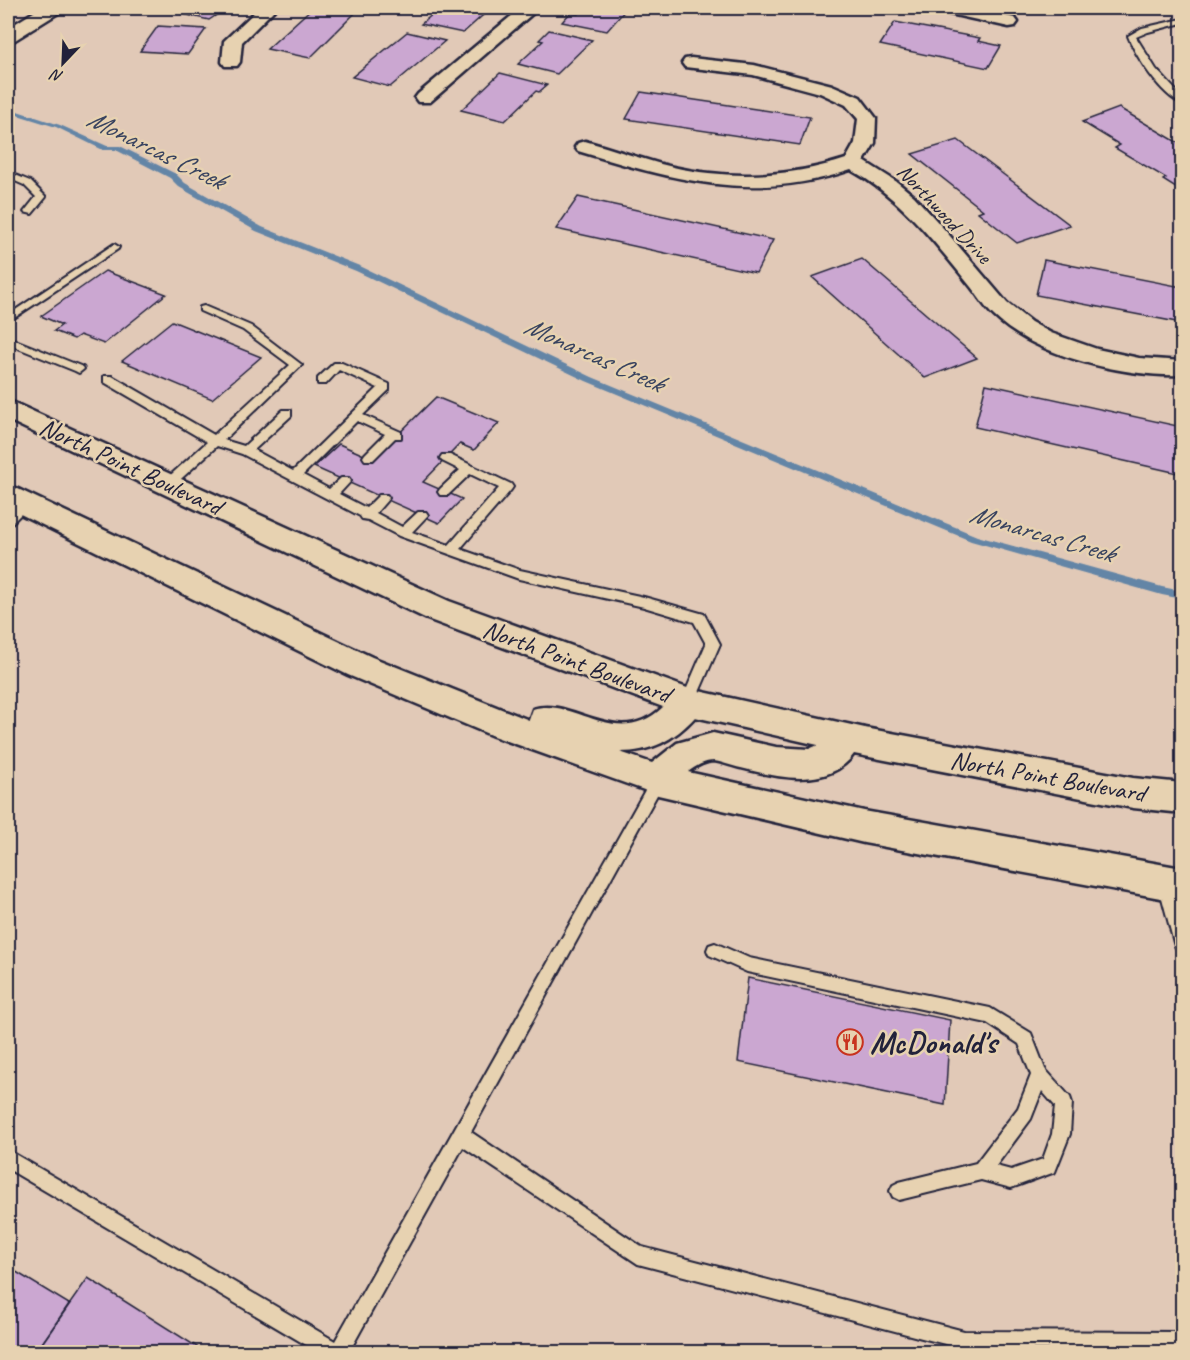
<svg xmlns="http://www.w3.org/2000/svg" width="1190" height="1360" font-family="Caveat,sans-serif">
  <rect width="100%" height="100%" fill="#e1c9b7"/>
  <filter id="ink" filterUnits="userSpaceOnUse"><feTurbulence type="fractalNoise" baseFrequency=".0167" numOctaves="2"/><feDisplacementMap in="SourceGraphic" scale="12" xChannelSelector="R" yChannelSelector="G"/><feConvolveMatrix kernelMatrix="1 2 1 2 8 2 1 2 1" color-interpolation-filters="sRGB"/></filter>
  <g filter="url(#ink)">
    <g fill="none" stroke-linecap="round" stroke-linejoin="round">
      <polygon fill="#6385a6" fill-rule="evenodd" points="8,108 60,125 107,146 120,146 176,174 185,183 262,227 362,267 592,377 977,536 1162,587 1182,591 1182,599 1162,595 971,541 586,381 356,271 256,231 179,187 170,178 116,150 103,150 56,127 8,112"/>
    </g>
    <g fill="#cba7d1" stroke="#22223b" stroke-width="1.5">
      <polygon points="185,8 227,8 209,20 178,13"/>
      <polygon points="312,8 329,8 356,12 310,58 267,49"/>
      <polygon points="440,8 491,8 463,33 421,24"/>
      <polygon points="584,8 627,8 607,31 562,22 570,13 578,14"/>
      <polygon points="895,22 980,38 978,41 1001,46 988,68 880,45"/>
      <polygon points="158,26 206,29 188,54 140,51"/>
      <polygon points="549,30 592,40 557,74 518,64 543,41 539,40"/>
      <polygon points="407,32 445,41 390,87 352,77"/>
      <polygon points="500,73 547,85 539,92 536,91 505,121 461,110"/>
      <polygon points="641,92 810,117 800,145 626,119"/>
      <polygon points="1119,108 1182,145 1182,192 1163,180 1166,178 1115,148 1120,145 1082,122"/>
      <polygon points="958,140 1070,225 1017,243 978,212 983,210 912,154"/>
      <polygon points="578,197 773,240 756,273 556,229"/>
      <polygon points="862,259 977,358 925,378 812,277"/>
      <polygon points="1044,260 1182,287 1182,323 1036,295"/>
      <polygon points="105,271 166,294 104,344 80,335 74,339 54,331 62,325 41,316"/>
      <polygon points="172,321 261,357 212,399 122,361"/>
      <polygon points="986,384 1182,427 1182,474 975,427"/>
      <polygon points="436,397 499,423 474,450 460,444 423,482 462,499 439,523 314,467 339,444 373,459"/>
      <polygon points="748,978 950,1020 945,1105 738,1062"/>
      <polygon points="8,1267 69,1304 36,1352 8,1352"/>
      <polygon points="88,1278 205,1352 36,1352"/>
    </g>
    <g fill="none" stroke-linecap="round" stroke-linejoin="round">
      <g stroke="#22223b" stroke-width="4">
        <g id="lane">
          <path d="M1182,19V23L1148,32L1136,37L1156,69L1182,97V104C1161,95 1136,57 1128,36L1142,28Z"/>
          <polygon points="8,172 30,181 46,197 32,214 24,212 36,197 24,185 8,178"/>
          <polygon points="114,244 119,247 118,249 8,322 8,315"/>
          <polygon points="204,306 251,326 302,365 224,440 244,446 283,410 291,410 291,416 254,450 293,471 378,388 339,370 326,384 318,384 318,378 334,363 342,363 389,384 389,390 363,415 401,432 401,438 395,438 373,460 365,460 363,457 365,454 385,434 357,421 303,475 329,489 341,478 349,478 351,481 339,494 366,508 379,495 387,495 389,498 376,513 402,527 418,512 426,512 428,515 412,532 449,545 499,488 470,474 448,495 440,495 438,492 440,489 460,470 442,461 440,458 442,455 450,455 511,484 513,487 511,490 460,549 520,570 644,597 704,614 720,644 693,706 683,706 681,702 706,644 694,622 644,607 519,579 399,536 368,520 362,519 360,516 242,454 217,446 172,487 164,487 162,484 164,481 207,442 104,382 104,376 112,376 214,435 290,365 243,330 200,311 200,307"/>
          <polygon points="8,337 83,367 84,369 79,373 75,371 8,344"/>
          <polygon points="24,500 30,504 28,507 12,523 8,524 8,513 20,501"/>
          <polygon points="658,774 663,776 665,780 663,784 471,1132 642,1247 964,1331 1182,1332 1182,1350 964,1349 638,1264 463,1147 349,1352 318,1352 8,1169 8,1150 335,1341 653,776"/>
          <polygon points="1166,876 1171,878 1174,883 1182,916 1182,950 1176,948 1174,943 1158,883 1161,878"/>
          <path d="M715,943L749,958L990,1008L1031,1033L1045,1069L1070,1097L1072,1103L1070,1134L1055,1172L1011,1188L981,1180L899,1200L893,1197L890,1191L893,1185L899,1182L976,1163L1018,1108L1031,1075L1019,1044L987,1023L747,972L709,955L707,950L709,945ZM1042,1091L1055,1106L1052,1134L1043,1159L1011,1170L996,1166L1031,1119Z"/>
        </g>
      </g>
      <g stroke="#22223b" stroke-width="5">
        <g id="street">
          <polygon points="259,8 276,8 242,42 240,62 237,66 225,66 222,62 224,41"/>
          <polygon points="521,8 539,8 430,102 418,102 415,98 418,94"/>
          <polygon points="939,8 967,8 1015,18 1018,22 1015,26 1009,27 941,12"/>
          <path d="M691,58L754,65L832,85L860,97L876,118L875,143L864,161L897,182L914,196L944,229L1007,303L1031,322L1051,333L1097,349L1139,358L1182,361V375C1126,377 1036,357 994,316C985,308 979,297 971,287C936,244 901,197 851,170C752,203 674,180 578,151L575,147L578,143L585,141C615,149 643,160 673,167C730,180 791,177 846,159L855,143L858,119L846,105L820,93L753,75L685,67L682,63L685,59Z"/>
        </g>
      </g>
      <g stroke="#22223b" stroke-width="5">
        <g id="primary">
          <polygon points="40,8 63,8 60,12 15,40 8,42 8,28"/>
          <path d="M8,400L449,601L690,689L865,728L1133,778L1182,783V813L1133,808L854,754C828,790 777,777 741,768C732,766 722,762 714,761C704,761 696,766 688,772L864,811L1182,868V902L864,843L658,795L493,736L348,675L8,508V486L18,489L372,657L529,720L533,709C573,696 617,751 663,707L427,619L8,420ZM695,717L818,745L809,749L776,747L713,733L677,743L652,763L620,752C651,752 674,740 695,717Z"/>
        </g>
      </g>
      <use href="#lane" fill="#e7d2b1" fill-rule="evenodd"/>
      <use href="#street" fill="#e7d2b1" fill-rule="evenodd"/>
      <use href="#primary" fill="#e7d2b1" fill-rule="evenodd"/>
    </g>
  </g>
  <defs>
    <g id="restaurant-ring" transform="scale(1.35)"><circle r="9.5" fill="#e7d2b1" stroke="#c8321e" stroke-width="1.5"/><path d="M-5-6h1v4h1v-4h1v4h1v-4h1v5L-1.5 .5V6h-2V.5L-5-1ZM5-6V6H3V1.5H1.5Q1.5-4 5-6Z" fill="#c8321e"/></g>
  </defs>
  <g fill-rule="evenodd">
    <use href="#restaurant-ring" x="850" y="1042"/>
  </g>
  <g text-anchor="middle" stroke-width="5" stroke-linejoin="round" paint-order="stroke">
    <g font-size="22" fill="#22223b" stroke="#e7d2b1">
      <text transform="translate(945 213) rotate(47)" y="8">Northwood Drive</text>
    </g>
    <g font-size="26" fill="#22223b" stroke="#e7d2b1">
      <text transform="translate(131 466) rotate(25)" y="9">North Point Boulevard</text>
      <text transform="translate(577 661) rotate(20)" y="9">North Point Boulevard</text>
      <text transform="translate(1048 776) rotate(10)" y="9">North Point Boulevard</text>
    </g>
    <g font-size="27" font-style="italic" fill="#38435f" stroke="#e7d2b1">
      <text transform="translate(156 149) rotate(26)" y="9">Monarcas Creek</text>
      <text transform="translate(594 354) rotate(24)" y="9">Monarcas Creek</text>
      <text transform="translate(1042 533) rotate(16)" y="9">Monarcas Creek</text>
    </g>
    <g font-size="32" font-weight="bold" fill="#22223b" stroke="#e7d2b1" text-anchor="start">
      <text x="870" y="1053">McDonald's</text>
    </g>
  </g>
  <rect width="1190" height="1360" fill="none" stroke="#e7d2b1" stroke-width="30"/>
  <rect x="15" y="15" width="1160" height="1330" fill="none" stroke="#22223b" stroke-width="2" filter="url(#ink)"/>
  <g transform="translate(63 63) rotate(203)" stroke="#e7d2b1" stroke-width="4.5" paint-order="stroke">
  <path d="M0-4.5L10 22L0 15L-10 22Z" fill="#22223b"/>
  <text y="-9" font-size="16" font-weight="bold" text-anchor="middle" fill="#22223b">N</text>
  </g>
</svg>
